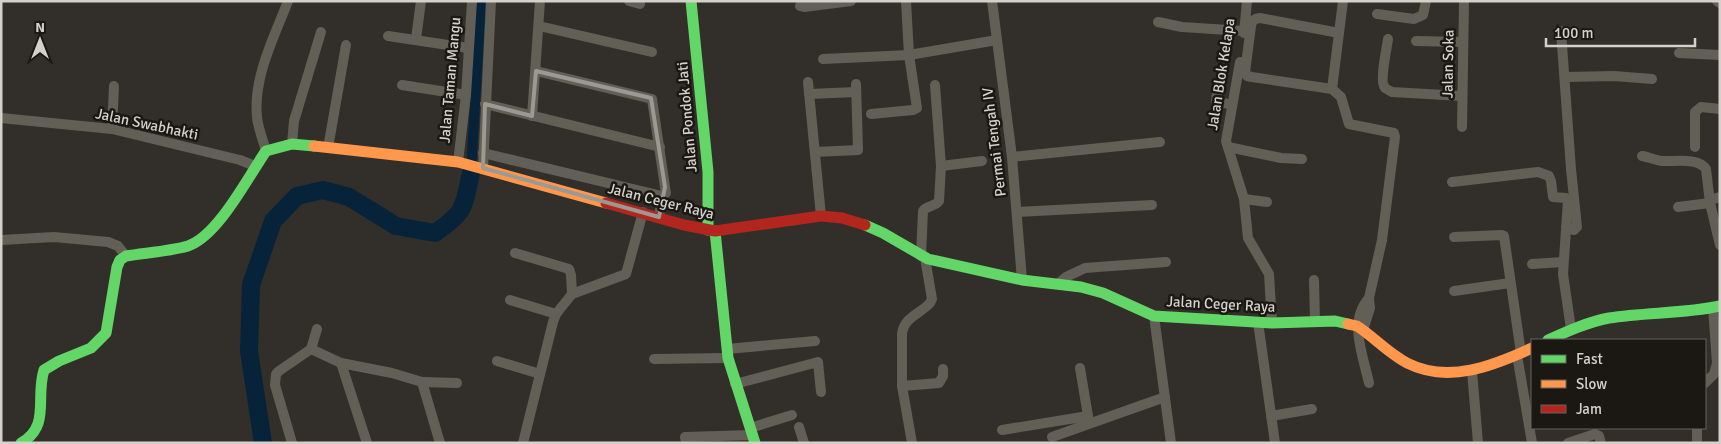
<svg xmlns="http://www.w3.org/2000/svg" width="1721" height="444" font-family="Signika,sans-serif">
  <rect width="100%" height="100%" fill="#322f2a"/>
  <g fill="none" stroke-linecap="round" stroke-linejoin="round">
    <polyline stroke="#062339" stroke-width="10" points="471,172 481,1"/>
    <path stroke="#062339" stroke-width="18" d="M263,443L249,351L251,285L273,221L297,196L323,190L349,197L396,226L435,233C466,211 463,209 471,173"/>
    <g stroke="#625f56" stroke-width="10">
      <polyline points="629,1 640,4"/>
      <polyline points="992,1 1012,157 1022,280"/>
      <polyline points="1717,1 1720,3"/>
      <polyline points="800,6 804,7 851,1"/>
      <polyline points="1377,14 1414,19 1423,15 1426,1"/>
      <polyline points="1158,22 1182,27 1244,31"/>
      <polyline points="539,26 652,52"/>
      <polyline points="1561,31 1571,169 1577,227 1574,230 1566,227"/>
      <polyline points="1244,33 1247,1"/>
      <path d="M1339,33L1260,18C1254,19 1252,20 1251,26L1245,72L1247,76L1252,77L1332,89L1341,97L1349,124L1394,133L1395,137L1382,240L1369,298L1370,308L1363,330"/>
      <polyline points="388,36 468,48"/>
      <polyline points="416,39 421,1"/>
      <path d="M1388,39C1387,48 1379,82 1385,88C1385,88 1392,92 1392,92L1462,96"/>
      <polyline points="1416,41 1463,42"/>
      <polyline points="1679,53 1720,55"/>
      <polyline points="823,59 909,55 997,40"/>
      <polyline points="1240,62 1226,141 1244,199 1248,238 1269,274 1272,323"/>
      <polyline points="536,71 652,99 665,187 666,193 662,196 659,217"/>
      <polyline points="1565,77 1614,76 1652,79"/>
      <polyline points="808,82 821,216"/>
      <polyline points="402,85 466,95"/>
      <polyline points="1332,89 1343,1"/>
      <polyline points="1217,93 1216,101 1232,105"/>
      <polyline points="809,94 856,92"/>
      <polyline points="485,104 660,147"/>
      <polyline points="871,114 913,110 917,108 909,55 906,1"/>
      <polyline points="532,116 540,1"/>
      <polyline points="1,118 112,129 240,160 255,166"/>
      <polyline points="1462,127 1464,1"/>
      <polyline points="112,129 114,86"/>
      <polyline points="292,144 294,121 321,32"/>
      <polyline points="1228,147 1281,158 1302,159"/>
      <polyline points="1695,147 1695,112 1701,107 1720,109"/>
      <polyline points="328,148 346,45"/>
      <path d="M266,151C263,140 258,128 257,117C253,77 274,38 288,1"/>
      <polyline points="815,152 858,150 856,84"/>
      <polyline points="483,153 662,196"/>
      <path d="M1642,156C1648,157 1655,160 1662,161C1674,162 1698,157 1706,169L1710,203L1720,245"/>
      <polyline points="1012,157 1160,142"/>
      <polyline points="458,162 466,95 472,1"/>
      <polyline points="941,166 982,161"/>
      <polyline points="483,168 491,1"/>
      <polyline points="1452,182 1538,172 1549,176 1551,181 1553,197 1566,198 1568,200 1563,274 1571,329"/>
      <polyline points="1244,199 1267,202"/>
      <polyline points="1710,200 1720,197"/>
      <polyline points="1678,207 1710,203"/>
      <polyline points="1017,212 1152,205"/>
      <polyline points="1454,237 1502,235 1504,236 1521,353"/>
      <polyline points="1,240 54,237 108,242 118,246 126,256"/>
      <polyline points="515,253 569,269 571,275 572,294"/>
      <path d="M921,256L923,211C927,205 935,207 939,201L941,166L935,85"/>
      <polyline points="1532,264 1563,262"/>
      <polyline points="1314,280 1315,321"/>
      <polyline points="1058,284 1066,277 1085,268 1166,262"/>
      <polyline points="1454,291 1510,283"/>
      <polyline points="572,294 626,274 643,212"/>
      <polyline points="510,300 556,314"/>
      <polyline points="1154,316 1171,443"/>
      <polyline points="1258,322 1275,443"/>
      <polyline points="317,329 311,349 341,363 367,443"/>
      <polyline points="727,349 815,341"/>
      <polyline points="1517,355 1532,443"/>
      <polyline points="654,359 728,358"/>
      <polyline points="497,361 540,374"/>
      <polyline points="341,363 392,373 422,382"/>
      <polyline points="1080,368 1089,422"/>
      <polyline points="1472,371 1478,443"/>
      <path d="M1369,383C1363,355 1348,321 1369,298"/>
      <polyline points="1705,383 1714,374 1717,363 1713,308"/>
      <polyline points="735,384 818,362 821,392"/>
      <polyline points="902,386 939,383 943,376 943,369"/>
      <polyline points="1271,416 1312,409"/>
      <polyline points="799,427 804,443"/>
      <polyline points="750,428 792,415"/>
      <polyline points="1697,428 1697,443"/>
      <polyline points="1002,430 1088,416"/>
      <polyline points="1052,437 1165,397"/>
      <polyline points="292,443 275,385 276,374 279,371 311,349"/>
      <polyline points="440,443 422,382 457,383"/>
      <polyline points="523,443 553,322 556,314 572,294"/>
      <polyline points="686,443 685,437 752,435"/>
      <path d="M912,443L902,386V334C904,317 920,314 930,303L932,299L925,258"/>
      <polyline points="1568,443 1595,434 1599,436 1601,443"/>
    </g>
    <g stroke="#63d668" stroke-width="11">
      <polyline points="691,1 708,172 708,230"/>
      <polyline points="865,225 883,233 928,259 1022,280 1081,287 1103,293 1154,316 1272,323 1335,321 1348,324"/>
      <polyline points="715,231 728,358 755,443"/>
      <path d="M1548,340C1568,331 1588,322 1609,318C1646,312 1683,314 1720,306"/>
      <path d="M21,443C51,426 35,398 44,370L59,361L91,348L106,333L117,267L120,260L126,256C144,253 171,251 188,246C218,236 248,177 266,151L292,144L314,146"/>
    </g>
    <g stroke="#ff974d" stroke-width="11">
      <polyline points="314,146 458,162 606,203"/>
      <path d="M1348,324L1357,326C1374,337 1388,353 1407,363C1448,384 1493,366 1532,348"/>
    </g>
    <polyline stroke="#b3261e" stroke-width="11" points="606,203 684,225 715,231 821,216 842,218 865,225"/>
  </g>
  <path fill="none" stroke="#9c9892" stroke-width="4" stroke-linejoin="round" d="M536,71L651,98L665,187L659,217L483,168L485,104L532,116Z"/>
  <g text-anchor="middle" stroke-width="5" stroke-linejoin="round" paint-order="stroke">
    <g font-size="15" fill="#d5d0ca" stroke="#1b1814">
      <text transform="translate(1448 64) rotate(-89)" y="5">Jalan Soka</text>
      <text transform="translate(1221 74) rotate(-81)" y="5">Jalan Blok Kelapa</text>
      <text transform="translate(450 80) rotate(-85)" y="5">Jalan Taman Mangu</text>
      <text transform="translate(687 117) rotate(-95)" y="5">Jalan Pondok Jati</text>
      <text transform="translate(147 124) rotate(12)" y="5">Jalan Swabhakti</text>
      <text transform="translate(994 142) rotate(-97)" y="5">Permai Tengah IV</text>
      <text transform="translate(661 201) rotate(14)" y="5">Jalan Ceger Raya</text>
      <text transform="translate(1221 304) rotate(3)" y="5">Jalan Ceger Raya</text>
    </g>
  </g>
  <rect width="1721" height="444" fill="none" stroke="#d5d0ca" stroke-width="5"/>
  <rect x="1531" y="339" width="175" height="90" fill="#1b1814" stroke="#65625d"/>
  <rect x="1541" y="355" width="25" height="8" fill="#63d668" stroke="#65625d"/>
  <text x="1576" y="364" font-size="15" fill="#d5d0ca">Fast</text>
  <rect x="1541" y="380" width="25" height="8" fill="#ff974d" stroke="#65625d"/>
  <text x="1576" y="389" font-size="15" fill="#d5d0ca">Slow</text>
  <rect x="1541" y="405" width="25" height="8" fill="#b3261e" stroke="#65625d"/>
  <text x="1576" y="414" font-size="15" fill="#d5d0ca">Jam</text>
  <g transform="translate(40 40)" stroke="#1b1814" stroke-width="4" paint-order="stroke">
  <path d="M0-4L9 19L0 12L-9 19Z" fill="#d5d0ca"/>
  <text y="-8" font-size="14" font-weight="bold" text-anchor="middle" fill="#d5d0ca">N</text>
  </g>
  <path d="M1546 38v8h149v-8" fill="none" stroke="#d5d0ca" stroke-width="2.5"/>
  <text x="1554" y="38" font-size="15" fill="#d5d0ca" stroke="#1b1814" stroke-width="4" paint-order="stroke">100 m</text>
</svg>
